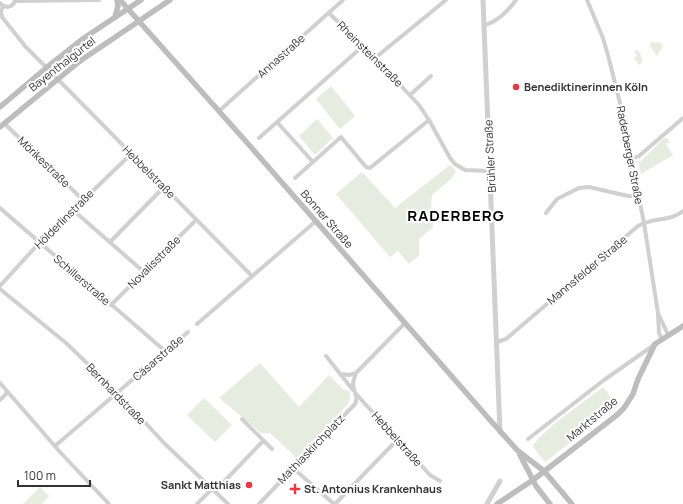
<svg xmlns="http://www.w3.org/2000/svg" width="683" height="504" font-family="Manrope,sans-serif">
  <rect width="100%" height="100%" fill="#fff"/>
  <g fill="#e6ecdf">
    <polygon points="650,42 661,43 663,46 657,56 650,46"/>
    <polygon points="635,50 639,51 643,61 639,65 634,58 637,56 634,51"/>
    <polygon points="331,86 355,116 340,129 316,99"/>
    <polygon points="317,119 333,138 315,155 299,136"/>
    <polygon points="664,138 667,138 670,142 666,144 673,155 641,174 639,163"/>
    <polygon points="450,165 456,171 452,178 432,195 431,206 433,227 419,239 419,255 409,264 398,251 390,257 336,194 362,172 395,208"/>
    <polygon points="260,363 299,407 329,375 345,391 349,390 350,397 349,403 297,458 270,433 261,433 219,398"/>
    <path d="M603,387L618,406L545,462L533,447C535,435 591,397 603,387Z"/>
    <polygon points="204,398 232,425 215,442 187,415"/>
    <polygon points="40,487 49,496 42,504 23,504"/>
  </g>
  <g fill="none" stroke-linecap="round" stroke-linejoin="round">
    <g stroke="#d0d0d0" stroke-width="4">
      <polyline points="587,0 603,38 609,59 620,103 644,223 658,313 659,333 662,339"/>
      <polyline points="15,1 99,0"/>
      <path d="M0,3C5,9 13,8 15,0"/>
      <polyline points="3,6 1,12 2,17 25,46 252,276"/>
      <polyline points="329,13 375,58 419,105 429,120 450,158 455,164 465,170 490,171"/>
      <path d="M484,25C496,23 509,10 516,0"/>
      <polyline points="375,58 446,0"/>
      <polyline points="410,95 431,76"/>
      <polyline points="219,111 343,0"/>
      <polyline points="277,122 313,162"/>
      <polyline points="4,123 83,200"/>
      <polyline points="259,138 363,46"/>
      <polyline points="631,159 639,156 683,118"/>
      <polyline points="295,178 341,137 366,167 370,168 429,120"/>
      <polyline points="0,208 165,351"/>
      <polyline points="73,210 144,272"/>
      <polyline points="546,213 557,199 579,188 589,187 628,196 638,196"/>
      <polyline points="110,242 164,187"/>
      <polyline points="0,286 40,242 131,154"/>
      <polyline points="0,289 66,343 118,393 163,442 228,504"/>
      <polyline points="111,305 196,220"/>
      <polyline points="659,315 668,335"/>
      <polyline points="197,324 316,221"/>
      <path d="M497,342L506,339L638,226C652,217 670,222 683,211"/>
      <polyline points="326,356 353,390"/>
      <polyline points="340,374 349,375 356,373"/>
      <polyline points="0,383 60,452 109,504"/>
      <polyline points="357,395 430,475 440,481"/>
      <polyline points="0,400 8,392"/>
      <polyline points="242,419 272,449"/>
      <polyline points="528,439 604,380 654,345"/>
      <polyline points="55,446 188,332"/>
      <polyline points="293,468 334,504"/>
      <polyline points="215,491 263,441"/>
      <polyline points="197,504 212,489"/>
      <path d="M259,504L355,404C359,394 353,393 353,384C353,381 355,377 356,373L405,323"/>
      <polyline points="335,504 397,440"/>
    </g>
    <g stroke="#d0d0d0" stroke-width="5">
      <polyline points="483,0 500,432"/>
      <polyline points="487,504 500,481"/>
    </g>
    <g stroke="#bdbdbd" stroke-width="5.5">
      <polyline points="120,0 250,146 490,420 518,451 544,471 572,504"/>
      <polyline points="115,17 118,6 117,0"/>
      <polyline points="70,49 73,57 80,61"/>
      <polyline points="0,107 46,68 84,38 141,0"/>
      <polyline points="0,127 80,61 170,0"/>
      <polyline points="520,455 536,486 550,504"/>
      <polyline points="497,504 533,480 617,415 624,408 633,394 638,379 655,344 683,326"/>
    </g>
  </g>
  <g fill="#e63946" stroke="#fff" stroke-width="1.5">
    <circle cx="516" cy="87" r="4"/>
    <circle cx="249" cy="485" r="4"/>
    <path d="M293 483h4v4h4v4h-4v4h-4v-4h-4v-4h4z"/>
  </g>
  <g text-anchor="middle" stroke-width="4" stroke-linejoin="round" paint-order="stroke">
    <g font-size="11" fill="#333" stroke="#fff">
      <text transform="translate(370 54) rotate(45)" y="4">Rheinsteinstraße</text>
      <text transform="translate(281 56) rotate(-42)" y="4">Annastraße</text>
      <text transform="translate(62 64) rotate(-38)" y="4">Bayenthalgürtel</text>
      <text transform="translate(630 155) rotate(79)" y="4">Raderberger Straße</text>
      <text transform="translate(490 156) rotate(-93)" y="4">Brühler Straße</text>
      <text transform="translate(44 162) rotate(44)" y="4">Mörikestraße</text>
      <text transform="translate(149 172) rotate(45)" y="4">Hebbelstraße</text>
      <text transform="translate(64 219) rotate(-45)" y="4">Hölderlinstraße</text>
      <text transform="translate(327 219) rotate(49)" y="4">Bonner Straße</text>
      <text transform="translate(154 262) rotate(-45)" y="4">Novalisstraße</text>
      <text transform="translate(587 270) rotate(-40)" y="4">Mannsfelder Straße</text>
      <text transform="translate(82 280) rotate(41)" y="4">Schillerstraße</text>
      <text transform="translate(158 358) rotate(-41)" y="4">Cäsarstraße</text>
      <text transform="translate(116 394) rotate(46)" y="4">Bernhardstraße</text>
      <text transform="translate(592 419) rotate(-40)" y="4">Marktstraße</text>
      <text transform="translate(397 439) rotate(48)" y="4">Hebbelstraße</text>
      <text transform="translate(311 449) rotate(-46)" y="4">Mathiaskirchplatz</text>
    </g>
    <g font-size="11" font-weight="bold" fill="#333" stroke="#fff" text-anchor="start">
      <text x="524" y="91">Benediktinerinnen Köln</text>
      <text x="241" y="489" text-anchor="end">Sankt Matthias</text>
      <text x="304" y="493">St. Antonius Krankenhaus</text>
    </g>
    <g font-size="15" font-weight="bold" letter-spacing="1" fill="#000" stroke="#fff">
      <text x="456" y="221">RADERBERG</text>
    </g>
  </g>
  <path d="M18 480v6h72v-6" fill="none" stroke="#333333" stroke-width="2"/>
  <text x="24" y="480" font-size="12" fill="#333333" stroke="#ffffff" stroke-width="3" paint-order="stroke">100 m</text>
</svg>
